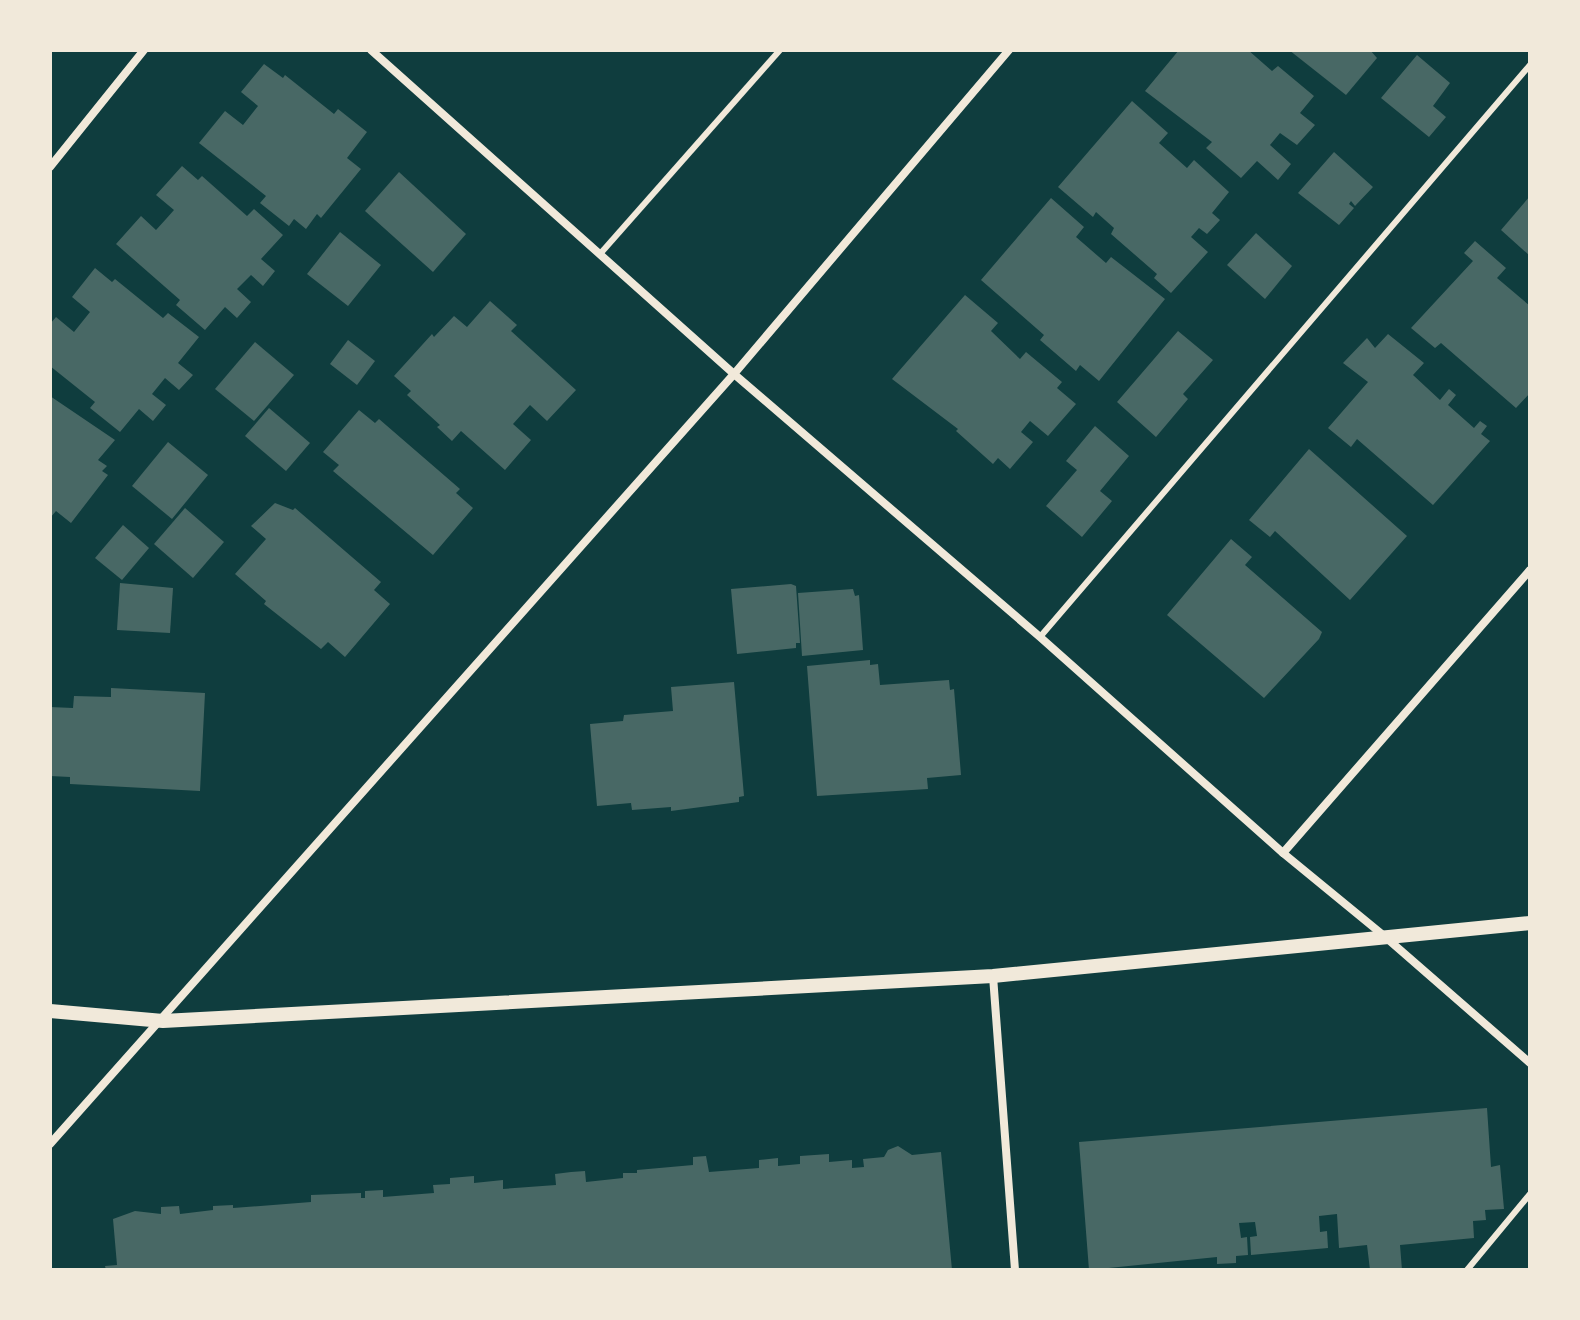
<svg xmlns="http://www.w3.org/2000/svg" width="1580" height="1320" font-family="Figtree,sans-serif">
  <rect width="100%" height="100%" fill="#0f3d3e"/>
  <g fill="#486865">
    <polygon points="1179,50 1248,50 1272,71 1278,66 1314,96 1300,113 1315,125 1297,145 1280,133 1270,145 1291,164 1278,180 1257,161 1241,178 1206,148 1212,142 1145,91"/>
    <polygon points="1289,50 1370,50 1377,58 1346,95"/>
    <polygon points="1417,55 1450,83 1433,106 1446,117 1429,137 1381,98"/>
    <polygon points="264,64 283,78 285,75 334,114 338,109 367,132 347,158 361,169 321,218 317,214 306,229 294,219 289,226 260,203 266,196 199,143 225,111 243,125 258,106 241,92"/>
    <polygon points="1132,101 1168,133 1159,143 1187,168 1194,160 1229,192 1212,213 1220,220 1207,234 1199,228 1191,237 1208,252 1171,293 1154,278 1157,274 1111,234 1114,228 1096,212 1093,217 1058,187"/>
    <polygon points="1334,152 1373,187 1355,206 1351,201 1349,204 1354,208 1339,225 1298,193"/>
    <polygon points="182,166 198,180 202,176 247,216 254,209 283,235 261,259 275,271 263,286 251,275 237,289 251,302 237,318 225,307 205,330 176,305 180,300 116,244 141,216 156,230 166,219 174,210 156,195"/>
    <polygon points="399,172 466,234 433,272 365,211"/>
    <polygon points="1530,196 1530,256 1501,230"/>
    <polygon points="1051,198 1084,227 1076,237 1106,263 1111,257 1165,299 1099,381 1080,365 1076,371 1040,340 1044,335 981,280"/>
    <polygon points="340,232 381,265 348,306 307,274"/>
    <polygon points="1256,233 1292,266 1265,299 1227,265"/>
    <polygon points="1475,241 1506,268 1497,278 1530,306 1530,393 1516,408 1441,343 1435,348 1411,328 1473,261 1464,253"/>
    <polygon points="95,268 112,282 115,279 163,318 168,313 199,337 178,363 193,375 179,390 165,378 152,394 166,405 153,421 139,409 120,432 90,408 95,402 50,366 50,324 56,317 74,332 90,312 72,297"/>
    <polygon points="965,295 998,323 991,331 1020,359 1026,352 1062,382 1057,388 1076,404 1048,436 1030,421 1021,432 1033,442 1010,469 998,458 993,464 956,431 958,429 892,379"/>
    <polygon points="490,301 517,325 511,331 576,390 547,421 530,405 513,424 531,440 505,470 461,431 452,441 437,427 440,425 407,395 411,391 394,376 432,334 434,337 454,316 467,327"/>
    <polygon points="1178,331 1213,360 1183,394 1188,399 1156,437 1117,402"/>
    <polygon points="1388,334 1424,363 1413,375 1440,400 1449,389 1456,395 1448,405 1474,428 1480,421 1487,426 1481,434 1490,441 1433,505 1357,439 1351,447 1328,428 1368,382 1343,363 1367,338 1375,348"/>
    <polygon points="348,340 375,361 357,385 330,364"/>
    <polygon points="255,342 294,375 254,421 215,389"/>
    <polygon points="50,396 115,440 98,460 107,466 102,471 108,475 71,523 56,511 50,518"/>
    <polygon points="269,408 310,443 286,471 245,436"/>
    <polygon points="359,410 375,423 379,419 460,489 456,493 473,508 433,555 333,471 339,465 323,452"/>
    <polygon points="1095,426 1129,456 1100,491 1112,501 1082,537 1046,506 1077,470 1066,461"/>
    <polygon points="168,442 208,475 172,519 132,486"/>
    <polygon points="1309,449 1407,536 1350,600 1275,531 1270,537 1249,520"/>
    <polygon points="275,503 293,510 295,508 381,582 374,590 390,604 345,657 328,642 321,649 264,604 266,601 235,574 266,539 251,526"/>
    <polygon points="185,508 224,542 193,578 154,544"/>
    <polygon points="123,525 149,548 122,580 95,558"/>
    <polygon points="1231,539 1252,557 1245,565 1322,632 1319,639 1264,698 1167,615"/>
    <polygon points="120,583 173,588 170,633 117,630"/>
    <polygon points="791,584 796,586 800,643 796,643 796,648 737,654 731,589"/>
    <polygon points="853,589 855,596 859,595 863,650 802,656 798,593"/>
    <polygon points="870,660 870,665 878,664 880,685 949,680 950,690 954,689 961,775 927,778 928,789 817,796 807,666"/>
    <polygon points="734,682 744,796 739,797 739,802 671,811 671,807 632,810 631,803 597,806 590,724 623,721 624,715 673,711 671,687"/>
    <polygon points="111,688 205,693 200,791 70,784 70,777 50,776 50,707 73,708 74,696 111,697"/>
    <polygon points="1487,1108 1491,1167 1500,1165 1504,1209 1485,1210 1486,1220 1473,1221 1474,1238 1400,1245 1402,1270 1370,1270 1367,1245 1339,1248 1337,1214 1319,1216 1320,1232 1327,1231 1328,1248 1251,1255 1250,1237 1257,1236 1255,1222 1239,1223 1241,1238 1247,1237 1248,1255 1236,1256 1236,1263 1217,1264 1217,1257 1089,1270 1079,1142"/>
    <polygon points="898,1146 912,1155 941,1152 952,1270 106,1270 105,1266 117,1265 113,1219 135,1211 161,1214 161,1207 179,1206 180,1214 213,1210 213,1206 233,1205 233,1208 311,1202 311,1195 361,1193 361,1198 365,1198 365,1191 383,1190 383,1197 434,1193 433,1185 450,1184 450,1178 474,1176 474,1183 503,1180 503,1189 556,1185 555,1174 571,1172 585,1171 586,1182 623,1178 623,1173 637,1173 637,1170 693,1165 693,1157 706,1156 709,1172 759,1168 759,1160 778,1158 778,1166 800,1164 800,1156 829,1154 829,1162 852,1160 852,1168 864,1167 863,1159 884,1157 888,1150"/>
  </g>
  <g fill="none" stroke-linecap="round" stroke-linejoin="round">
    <g stroke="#f1e9da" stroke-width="6">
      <polyline points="600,254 780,50"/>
      <polyline points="1040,637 1530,65"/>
      <polyline points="1467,1270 1530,1194"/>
    </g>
    <g stroke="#f1e9da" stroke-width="8">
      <polyline points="371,50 734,374 1040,637 1283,853 1383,935 1530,1063"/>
      <polyline points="50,167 144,50"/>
      <polyline points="1283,853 1530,570"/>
      <polyline points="993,976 1015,1270"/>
      <polyline points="50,1144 734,374 1009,50"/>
    </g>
    <polyline stroke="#f1e9da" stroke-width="14" points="50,1011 163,1021 993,976 1530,923"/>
  </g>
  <rect width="1580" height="1320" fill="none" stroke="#f1e9da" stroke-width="104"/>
</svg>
